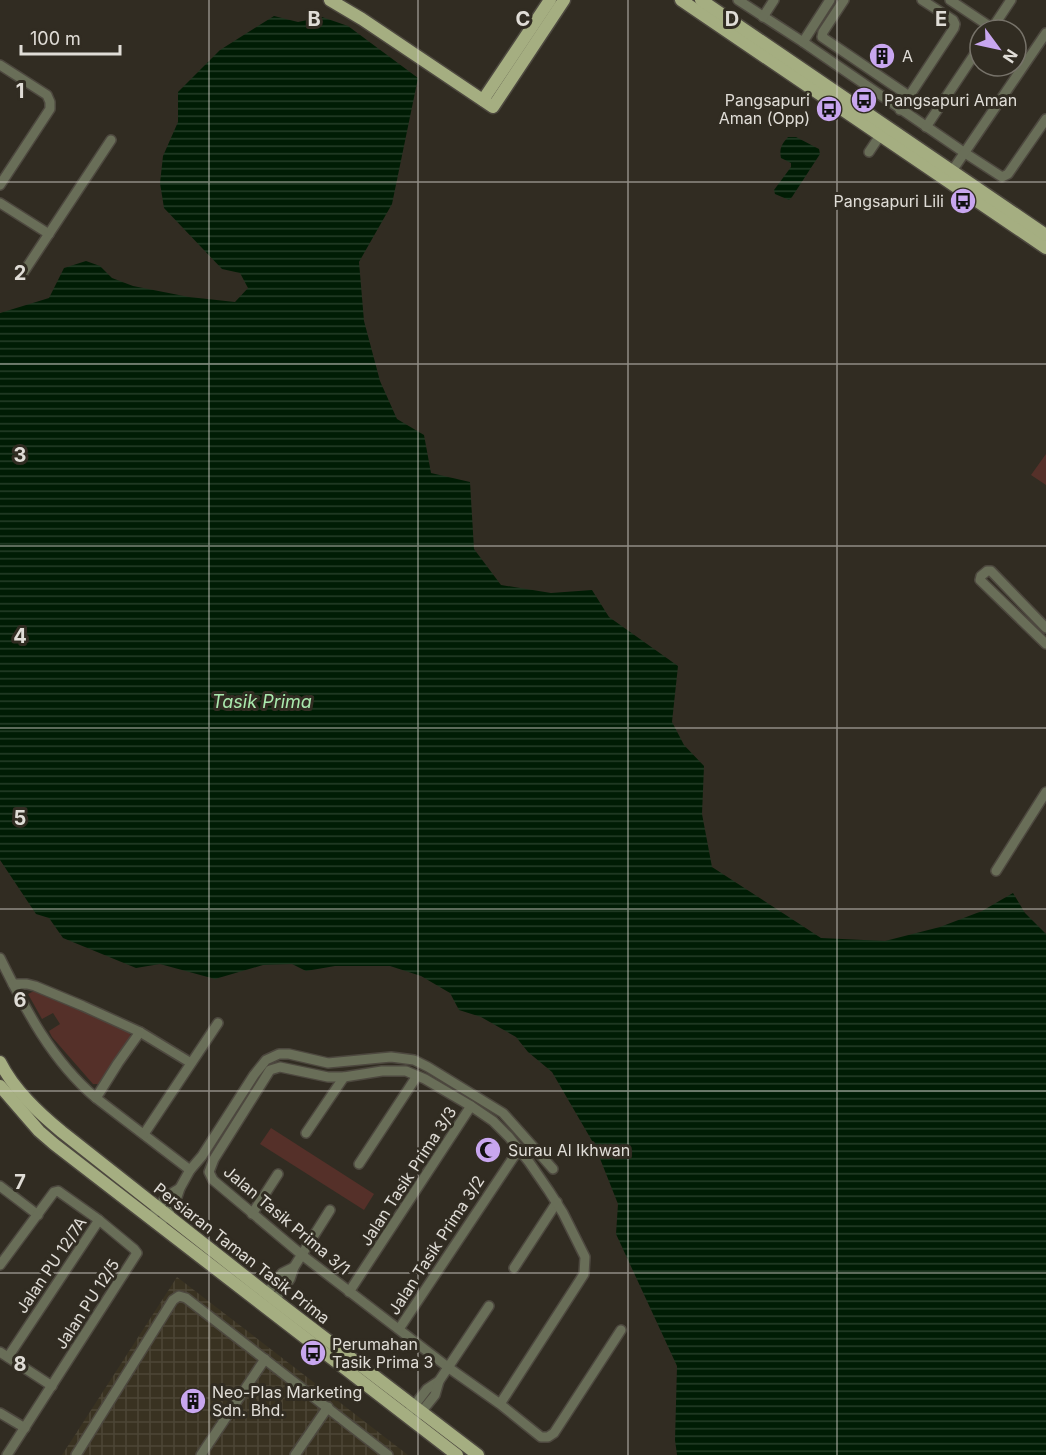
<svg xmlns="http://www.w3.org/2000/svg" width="1046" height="1455" font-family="Inter,sans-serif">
  <defs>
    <pattern id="industrial-grid" width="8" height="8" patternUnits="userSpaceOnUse" patternTransform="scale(1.5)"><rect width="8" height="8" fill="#393221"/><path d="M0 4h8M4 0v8" fill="none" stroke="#4c4636"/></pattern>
    <pattern id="water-rules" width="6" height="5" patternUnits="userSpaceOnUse" patternTransform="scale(1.5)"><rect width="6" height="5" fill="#001c04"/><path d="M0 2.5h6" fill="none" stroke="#253d28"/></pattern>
  </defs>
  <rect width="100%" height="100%" fill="#312c22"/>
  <polygon fill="url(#industrial-grid)" points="177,1277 408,1455 62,1455"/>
  <g fill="#553029">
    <polygon points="1046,454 1046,485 1031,475"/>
    <polygon points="34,991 128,1031 131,1036 101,1084 93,1084 52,1037 49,1031 60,1024 53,1013 42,1019 28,994"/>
    <polygon points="271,1128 374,1194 364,1210 260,1144"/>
  </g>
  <g fill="url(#water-rules)">
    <polygon points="274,16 298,22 322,17 348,26 418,78 392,204 359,262 364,321 380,381 397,419 424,435 431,473 470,482 474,549 501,585 551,593 592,590 609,617 678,666 672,722 684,745 704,766 702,814 712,867 821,938 885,941 940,927 982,911 1013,893 1025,913 1046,934 1046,1455 677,1455 675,1440 677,1366 616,1234 618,1204 595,1146 552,1072 528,1052 516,1037 481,1017 459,1010 450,993 421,976 390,966 335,966 306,971 292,964 263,965 215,979 160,964 136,968 63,938 49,918 36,914 0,860 0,313 49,298 64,268 86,261 100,266 112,278 133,286 189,297 235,302 248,288 240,273 222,269 164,208 160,183 163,156 178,122 178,92 220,50"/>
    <path d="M788,137H796L819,149L820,154L792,197L789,200L775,194L774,190L791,167V163L781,158C779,148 782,144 788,137Z"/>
  </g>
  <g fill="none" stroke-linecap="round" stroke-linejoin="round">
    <g stroke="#4d483f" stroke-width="12">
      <g id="minor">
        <polyline points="738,0 803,42 965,153 1002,177 1008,174 1046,119"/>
        <polyline points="844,0 823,32 822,37 909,96"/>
        <polyline points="950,0 992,28"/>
        <polyline points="763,17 774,0"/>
        <polyline points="991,30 1011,0"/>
        <polyline points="803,42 830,0"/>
        <polyline points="0,65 47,95 50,102 50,109 0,185"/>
        <polyline points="900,110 954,28 955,24 953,20 922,0"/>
        <polyline points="926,127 980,46"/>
        <polyline points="869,152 883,131"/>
        <polyline points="952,171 1046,33"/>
        <polyline points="0,203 49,234"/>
        <polyline points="23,273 111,140"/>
        <polyline points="1046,628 991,571 987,571 981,576 980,580 1046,644"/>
        <polyline points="996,871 1046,792"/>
        <path d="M0,958C25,1009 52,1061 96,1098L190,1170"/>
        <polyline points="13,984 27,984 35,986 83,1006 140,1032 191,1063"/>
        <polyline points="96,1098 118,1063 140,1032"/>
        <polyline points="306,1133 344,1077"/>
        <polyline points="144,1134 218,1023"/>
        <polyline points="359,1164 417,1076"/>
        <polyline points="0,1186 38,1215"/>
        <polyline points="154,1213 167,1196 180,1188"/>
        <polyline points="252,1214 278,1174"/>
        <polyline points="163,1220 175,1203 180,1188 190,1170 202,1156 254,1075 266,1060 279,1054 289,1054 328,1063 391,1057 414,1060 428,1067 503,1113 553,1169"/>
        <polyline points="0,1265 54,1192 58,1191 99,1220 134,1249 137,1253 7,1455"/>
        <polyline points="514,1268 557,1202"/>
        <polyline points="349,1292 471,1106"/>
        <polyline points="267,1293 282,1273 294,1267"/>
        <polyline points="275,1300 290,1279 294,1267 330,1210"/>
        <polyline points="399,1329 519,1149"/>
        <polyline points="0,1352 52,1386"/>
        <polyline points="8,1357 99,1220"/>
        <polyline points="500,1404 584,1274 585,1257 563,1213 549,1191 529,1162 509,1137 493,1121 471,1106 425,1079 406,1071 382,1071 344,1077 328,1077 280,1067 270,1070 214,1159 209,1172 213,1180 302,1255 449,1368 500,1404 541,1437 548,1437 554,1433 621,1330"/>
        <polyline points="410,1411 427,1389 439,1381"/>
        <polyline points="0,1413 25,1428"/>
        <polyline points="419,1415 435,1395 439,1381 489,1306"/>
        <polyline points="76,1455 173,1300 179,1296 186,1298 388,1455"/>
        <polyline points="201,1455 265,1359"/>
        <polyline points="295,1455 328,1407"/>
      </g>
    </g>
    <g stroke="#4d483f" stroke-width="15">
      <g id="major">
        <polyline points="330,0 362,19 493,107 564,0"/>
        <polyline points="681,0 1046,248"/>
        <polyline points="701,0 1046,235"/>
        <polyline points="483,100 550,0"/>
        <path d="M0,1062C14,1090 39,1113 62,1132L275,1300L478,1455"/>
        <polyline points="0,1086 39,1131 54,1144 457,1455"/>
      </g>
    </g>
    <use href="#minor" stroke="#696e58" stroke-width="9"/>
    <use href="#major" stroke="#a5ae81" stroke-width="12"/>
  </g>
  <path fill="none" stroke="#e0ddd7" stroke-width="1.5" stroke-opacity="0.55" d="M209,0V1455M418,0V1455M628,0V1455M837,0V1455M0,182H1046M0,364H1046M0,546H1046M0,728H1046M0,909H1046M0,1091H1046M0,1273H1046"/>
  <defs>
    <g id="building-disc" transform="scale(1.35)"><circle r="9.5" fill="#c8a6ef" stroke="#312c22"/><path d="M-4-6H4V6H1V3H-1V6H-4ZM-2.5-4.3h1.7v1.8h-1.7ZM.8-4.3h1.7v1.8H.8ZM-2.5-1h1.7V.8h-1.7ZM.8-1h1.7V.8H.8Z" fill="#111"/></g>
    <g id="bus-disc" transform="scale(1.35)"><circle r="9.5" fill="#c8a6ef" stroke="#312c22"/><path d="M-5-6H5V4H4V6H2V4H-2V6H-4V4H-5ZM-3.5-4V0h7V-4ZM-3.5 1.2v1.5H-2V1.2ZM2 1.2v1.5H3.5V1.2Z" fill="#111"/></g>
    <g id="mosque-disc" transform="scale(1.35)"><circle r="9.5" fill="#c8a6ef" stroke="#312c22"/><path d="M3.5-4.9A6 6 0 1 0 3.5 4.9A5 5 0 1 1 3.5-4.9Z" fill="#111"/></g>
  </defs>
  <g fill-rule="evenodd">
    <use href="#building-disc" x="882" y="56"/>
    <use href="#bus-disc" x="864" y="100"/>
    <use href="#bus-disc" x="829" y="109"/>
    <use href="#bus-disc" x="963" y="201"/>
    <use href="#mosque-disc" x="488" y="1150"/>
    <use href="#bus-disc" x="313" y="1353"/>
    <use href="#building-disc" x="193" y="1401"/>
  </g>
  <g text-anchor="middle" stroke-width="6" stroke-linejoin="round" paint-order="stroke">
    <g font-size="16" fill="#e0ddd7" stroke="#312c22" text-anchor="start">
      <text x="902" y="62">A</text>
      <text x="810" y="106" text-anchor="end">Pangsapuri<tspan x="810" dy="18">Aman (Opp)</tspan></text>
      <text x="884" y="106">Pangsapuri Aman</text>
      <text x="944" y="207" text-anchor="end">Pangsapuri Lili</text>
      <text x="508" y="1156">Surau Al Ikhwan</text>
      <text x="332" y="1350">Perumahan<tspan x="332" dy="18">Tasik Prima 3</tspan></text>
      <text x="212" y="1398">Neo-Plas Marketing<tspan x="212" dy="18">Sdn. Bhd.</tspan></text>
    </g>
    <g font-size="16" fill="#e0ddd7" stroke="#312c22">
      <text transform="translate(408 1176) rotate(-57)" y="6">Jalan Tasik Prima 3/3</text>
      <text transform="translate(287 1220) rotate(40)" y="6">Jalan Tasik Prima 3/1</text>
      <text transform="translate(436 1245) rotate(-57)" y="6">Jalan Tasik Prima 3/2</text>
      <text transform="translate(242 1253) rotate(38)" y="6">Persiaran Taman Tasik Prima</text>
      <text transform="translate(51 1265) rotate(-56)" y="6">Jalan PU 12/7A</text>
      <text transform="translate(87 1304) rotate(-57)" y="6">Jalan PU 12/5</text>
    </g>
    <g font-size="18" font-style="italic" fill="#a9e9ad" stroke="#312c22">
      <text x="262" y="708">Tasik Prima</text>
    </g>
  </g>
  <g font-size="20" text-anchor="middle" font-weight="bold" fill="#e0ddd7" stroke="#312c22" stroke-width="6" stroke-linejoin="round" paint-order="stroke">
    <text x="314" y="26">B</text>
    <text x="523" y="26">C</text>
    <text x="732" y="26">D</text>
    <text x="941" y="26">E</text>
    <text x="20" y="98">1</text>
    <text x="20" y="280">2</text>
    <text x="20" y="462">3</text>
    <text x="20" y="643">4</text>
    <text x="20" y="825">5</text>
    <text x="20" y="1007">6</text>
    <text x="20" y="1189">7</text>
    <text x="20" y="1371">8</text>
  </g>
  <g transform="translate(998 48) rotate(123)"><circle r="28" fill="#312c22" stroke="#77736a" stroke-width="1.5"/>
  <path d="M0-4.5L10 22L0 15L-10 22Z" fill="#c8a6ef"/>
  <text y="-9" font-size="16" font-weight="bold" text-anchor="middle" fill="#e0ddd7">N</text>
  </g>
  <path d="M21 45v9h99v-9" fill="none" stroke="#e0ddd7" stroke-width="3"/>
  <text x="30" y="45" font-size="18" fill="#e0ddd7" stroke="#312c22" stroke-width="4.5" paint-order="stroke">100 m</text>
</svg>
